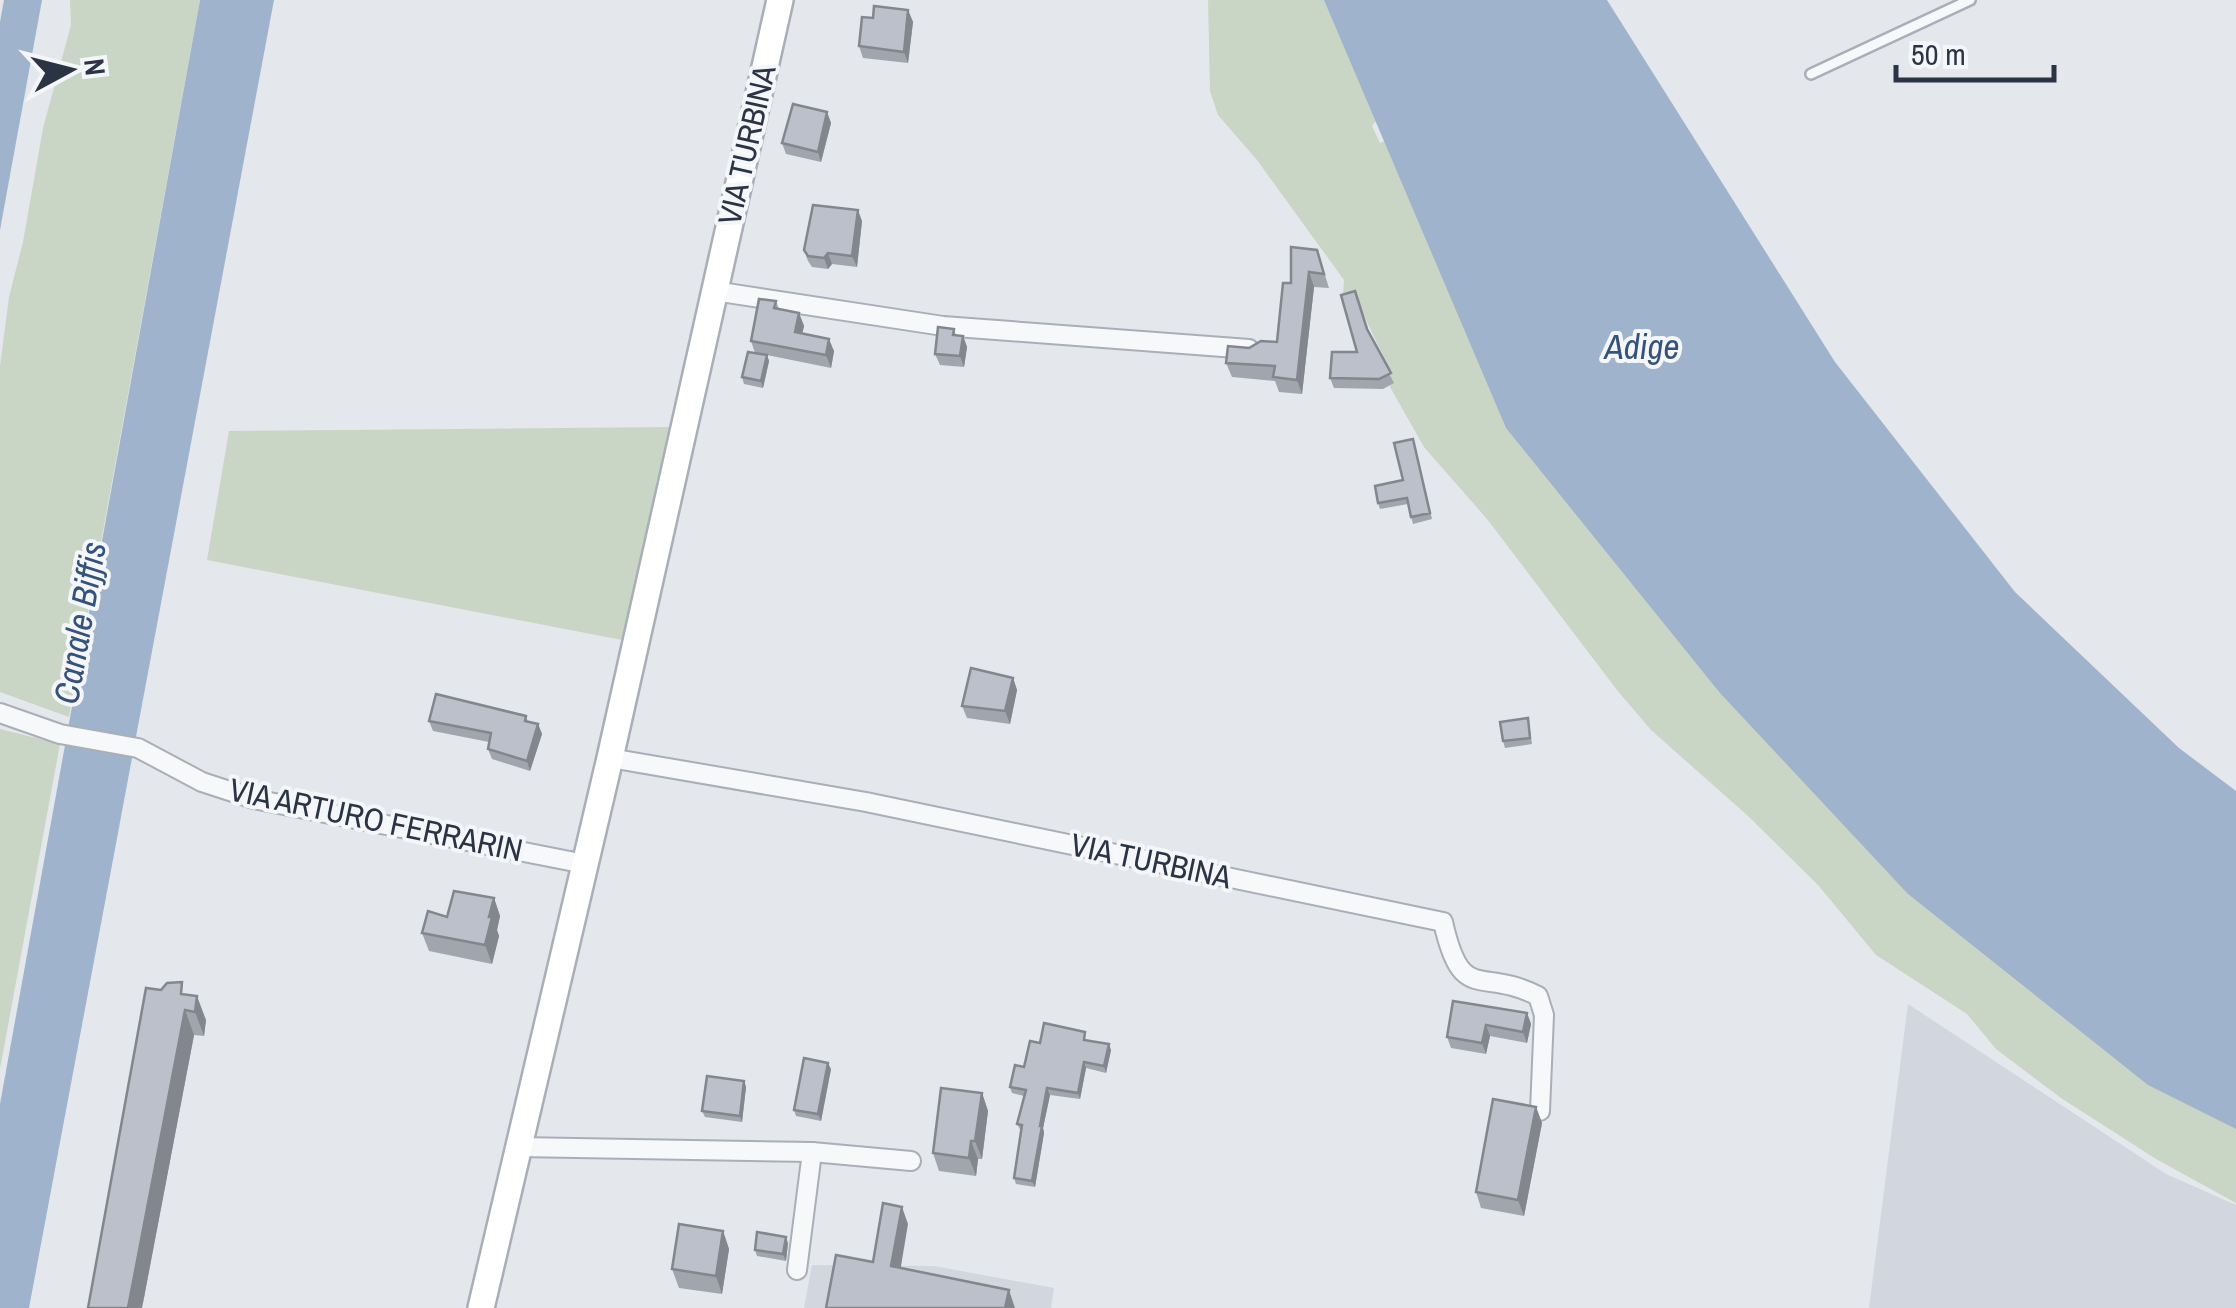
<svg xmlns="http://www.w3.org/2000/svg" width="2236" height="1308" font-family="'Archivo Narrow',sans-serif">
  <rect width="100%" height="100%" fill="#e4e7ec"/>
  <g fill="#d2d6de">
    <polygon points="1908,1004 2166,1174 2236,1205 2236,1308 1869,1308"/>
    <polygon points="812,1265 934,1266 1054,1288 1051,1308 804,1308"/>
  </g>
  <g fill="#c9d6c5">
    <polygon points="70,0 200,0 69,717 0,692 0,366 9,297 23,242 43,128 71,25"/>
    <polygon points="1208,0 1376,0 1400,92 1372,126 1380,143 1402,134 2236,1064 2236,1203 2156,1159 2061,1098 1996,1049 1967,1014 1876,955 1818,885 1748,816 1651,730 1617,690 1487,519 1424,447 1390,387 1390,371 1355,296 1343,295 1344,280 1257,160 1218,115 1210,91"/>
    <polygon points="670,427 622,640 207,560 229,431"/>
    <polygon points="0,729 60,744 0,1069"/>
  </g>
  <g fill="#9fb4cc">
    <polygon points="4,0 42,0 0,230 0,22"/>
    <polygon points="200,0 274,0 29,1308 0,1308 0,1104"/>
    <polygon points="1324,0 1607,0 1835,362 2015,592 2179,748 2236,791 2236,1129 2148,1085 1908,894 1720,693 1506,428"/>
  </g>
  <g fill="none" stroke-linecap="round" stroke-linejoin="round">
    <g stroke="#a9aeb7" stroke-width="14">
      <polyline id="lane" points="1811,74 1970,0"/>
    </g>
    <g stroke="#a9aeb7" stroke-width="22">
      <g id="street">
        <polyline points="714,291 943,326 1249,349"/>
        <polyline points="0,713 60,734 138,748 202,782 254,799 585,864"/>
        <path d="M610,758L866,802L1443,922C1462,1006 1480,966 1538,996L1544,1015L1540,1111"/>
        <polyline points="518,1147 812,1152 911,1161"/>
        <polyline points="797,1270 812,1152"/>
      </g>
    </g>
    <g stroke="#a9aeb7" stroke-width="30">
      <polyline id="secondary" points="481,1308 610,758 780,0"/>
    </g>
    <use href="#lane" stroke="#f7f8fa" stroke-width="9"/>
    <use href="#street" stroke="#f7f8fa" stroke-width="18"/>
    <use href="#secondary" stroke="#fff" stroke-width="25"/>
  </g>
  <g fill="#a1a5ae">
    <polygon points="908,10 913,22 908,63 863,58 859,46 873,18"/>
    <polygon points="827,112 831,123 821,162 786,154 782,143"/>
    <polygon points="862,221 857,267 832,264 828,269 812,267 808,261 804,250"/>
    <polygon points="1317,250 1329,288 1314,287 1302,394 1279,392 1275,381 1232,377 1226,363 1249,348 1277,342 1291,283"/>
    <polygon points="776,301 779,309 799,313 804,326 802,333 834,351 831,368 767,355 769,361 763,388 744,384 742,377 755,353 751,341"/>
    <polygon points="954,329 956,335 963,336 967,347 964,367 940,365 935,354"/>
    <polygon points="1368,332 1394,383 1383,389 1334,388 1330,378 1357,352"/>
    <polygon points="1413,439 1432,519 1413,524 1408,504 1380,509 1378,503 1403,480"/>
    <polygon points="1013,678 1017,690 1010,724 967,718 962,706"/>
    <polygon points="526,716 528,722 538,724 542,734 530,771 492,759 488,749 489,742 433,731 429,721"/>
    <polygon points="1528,718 1532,744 1505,748 1503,741"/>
    <polygon points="494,898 500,916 497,930 499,936 492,964 429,951 422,933 447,917"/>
    <polygon points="187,994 206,1020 204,1036 194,1035 142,1308"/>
    <polygon points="1527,1013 1531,1024 1527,1043 1490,1036 1486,1054 1451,1048 1447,1037"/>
    <polygon points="1087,1040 1111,1050 1106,1073 1086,1068 1080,1099 1050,1095 1043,1128 1044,1133 1035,1187 1016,1184 1014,1178 1021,1131 1017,1124 1024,1096 1012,1093 1010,1087 1040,1043"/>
    <polygon points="831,1069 821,1121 796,1116 794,1110"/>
    <polygon points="744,1081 746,1087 742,1122 705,1117 702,1111"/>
    <polygon points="982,1093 988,1111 982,1159 978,1159 976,1176 939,1171 933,1153"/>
    <polygon points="1536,1107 1542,1123 1524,1216 1481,1208 1476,1192"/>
    <polygon points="723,1231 729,1249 722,1294 679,1288 672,1269"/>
    <polygon points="788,1243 786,1261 757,1256 755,1250"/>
  </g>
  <g fill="#83868d">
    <polygon points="908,10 913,22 908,63 904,52"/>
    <polygon points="827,112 831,123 821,162 818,152"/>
    <polygon points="858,210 862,221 857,267 852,256"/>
    <polygon points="828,253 832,264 828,269 824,258"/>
    <polygon points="1309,272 1314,287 1302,394 1297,380"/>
    <polygon points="799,313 804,326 800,344 795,332"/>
    <polygon points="963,336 967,347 964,367 960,356"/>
    <polygon points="829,339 834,351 831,368 826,355"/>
    <polygon points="767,355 769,361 763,388 761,381"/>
    <polygon points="1013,678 1017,690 1010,724 1005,711"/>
    <polygon points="538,724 542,734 530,771 527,761"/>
    <polygon points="494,898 500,916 497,930 499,936 492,964 485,945 489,917"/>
    <polygon points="197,996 206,1020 204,1036 195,1012"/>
    <polygon points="185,1010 194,1035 142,1308 128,1308"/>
    <polygon points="1527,1013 1531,1024 1527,1043 1523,1032"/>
    <polygon points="1486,1025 1490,1036 1486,1054 1482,1043"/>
    <polygon points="1109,1044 1111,1050 1106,1073 1104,1066"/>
    <polygon points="1084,1062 1086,1068 1080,1099 1078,1093"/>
    <polygon points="828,1063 831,1069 821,1121 818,1114"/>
    <polygon points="744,1081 746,1087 742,1122 740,1116"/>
    <polygon points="1047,1088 1050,1095 1043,1128 1044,1133 1035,1187 1032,1181 1040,1126"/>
    <polygon points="982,1093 988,1111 982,1159 975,1141"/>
    <polygon points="1536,1107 1542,1123 1524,1216 1518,1200"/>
    <polygon points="971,1141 978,1159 976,1176 969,1158"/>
    <polygon points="902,1207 908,1224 898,1284 891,1266"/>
    <polygon points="723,1231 729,1249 722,1294 716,1276"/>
    <polygon points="786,1237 788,1243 786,1261 783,1254"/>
    <polygon points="1009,1290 1015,1308 1005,1308"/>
  </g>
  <g fill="#bbc0ca" stroke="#83868d" stroke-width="2.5">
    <polygon points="874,6 908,10 904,52 859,46 862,17 873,18"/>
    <polygon points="793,104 827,112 818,152 782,143"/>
    <polygon points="813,205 858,210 852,256 828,253 824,258 808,256 804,250"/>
    <polygon points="1291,247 1317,250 1324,274 1309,272 1297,380 1273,377 1275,366 1226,363 1228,346 1249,348 1261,341 1277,342 1283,283 1291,283"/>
    <polygon points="1355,291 1367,329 1391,373 1379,379 1330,378 1332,352 1357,352 1341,295"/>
    <polygon points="759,299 776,301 774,308 799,313 795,332 829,339 826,355 751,341"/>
    <polygon points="938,327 954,329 953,335 963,336 960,356 935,354"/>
    <polygon points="748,352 767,355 761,381 742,377"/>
    <polygon points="1413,439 1430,513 1411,517 1407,498 1378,503 1375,486 1403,480 1394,443"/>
    <polygon points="971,668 1013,678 1005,711 962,706"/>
    <polygon points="436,694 526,716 525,721 538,724 527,761 488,749 491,733 429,721"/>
    <polygon points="1528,718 1530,738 1503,741 1500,722"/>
    <polygon points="454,891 494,898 489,917 492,917 485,945 422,933 428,911 447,917"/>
    <polygon points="182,982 181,994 197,996 195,1012 185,1010 128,1308 88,1308 146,988 161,990 167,983"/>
    <polygon points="1453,1001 1527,1013 1523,1032 1486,1025 1482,1043 1447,1037"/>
    <polygon points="1044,1023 1085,1032 1084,1040 1109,1044 1104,1066 1084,1062 1078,1093 1047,1088 1040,1126 1042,1126 1032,1181 1014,1178 1022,1125 1017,1124 1026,1090 1010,1087 1015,1065 1024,1067 1030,1041 1040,1043"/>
    <polygon points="804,1058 828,1063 818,1114 794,1110"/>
    <polygon points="707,1076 744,1081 740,1116 702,1111"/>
    <polygon points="941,1088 982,1093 975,1141 971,1141 969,1158 933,1153"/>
    <polygon points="1493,1099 1536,1107 1518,1200 1476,1192"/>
    <polygon points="883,1203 902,1207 891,1266 1009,1290 1005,1308 826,1308 836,1255 873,1262"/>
    <polygon points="679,1224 723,1231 716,1276 672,1269"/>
    <polygon points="757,1232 786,1237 783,1254 755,1250"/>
  </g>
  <g text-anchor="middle" stroke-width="8" stroke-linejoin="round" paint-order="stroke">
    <g font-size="32" fill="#2b3445" stroke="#f4f6f9">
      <text transform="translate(747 145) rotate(-77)" y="11">VIA TURBINA</text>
      <text transform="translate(376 820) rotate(12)" y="11">VIA ARTURO FERRARIN</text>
      <text transform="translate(1151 861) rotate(12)" y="11">VIA TURBINA</text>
    </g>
    <g font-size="35" font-style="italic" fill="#34527a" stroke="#f4f6f9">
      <text x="1642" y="359">Adige</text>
      <text transform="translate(80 623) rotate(-80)" y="12">Canale Biffis</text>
    </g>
  </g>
  <g transform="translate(70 70) rotate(83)" stroke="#f4f6f9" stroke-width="8" paint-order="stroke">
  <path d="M0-8L18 38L0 25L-18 38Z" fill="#2b3445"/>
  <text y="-15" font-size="28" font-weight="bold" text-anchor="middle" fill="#2b3445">N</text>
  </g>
  <path d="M1896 65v15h158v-15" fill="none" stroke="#2b3445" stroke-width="5"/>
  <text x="1911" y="65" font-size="30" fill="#2b3445" stroke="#f4f6f9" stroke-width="8" paint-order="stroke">50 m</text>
</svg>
